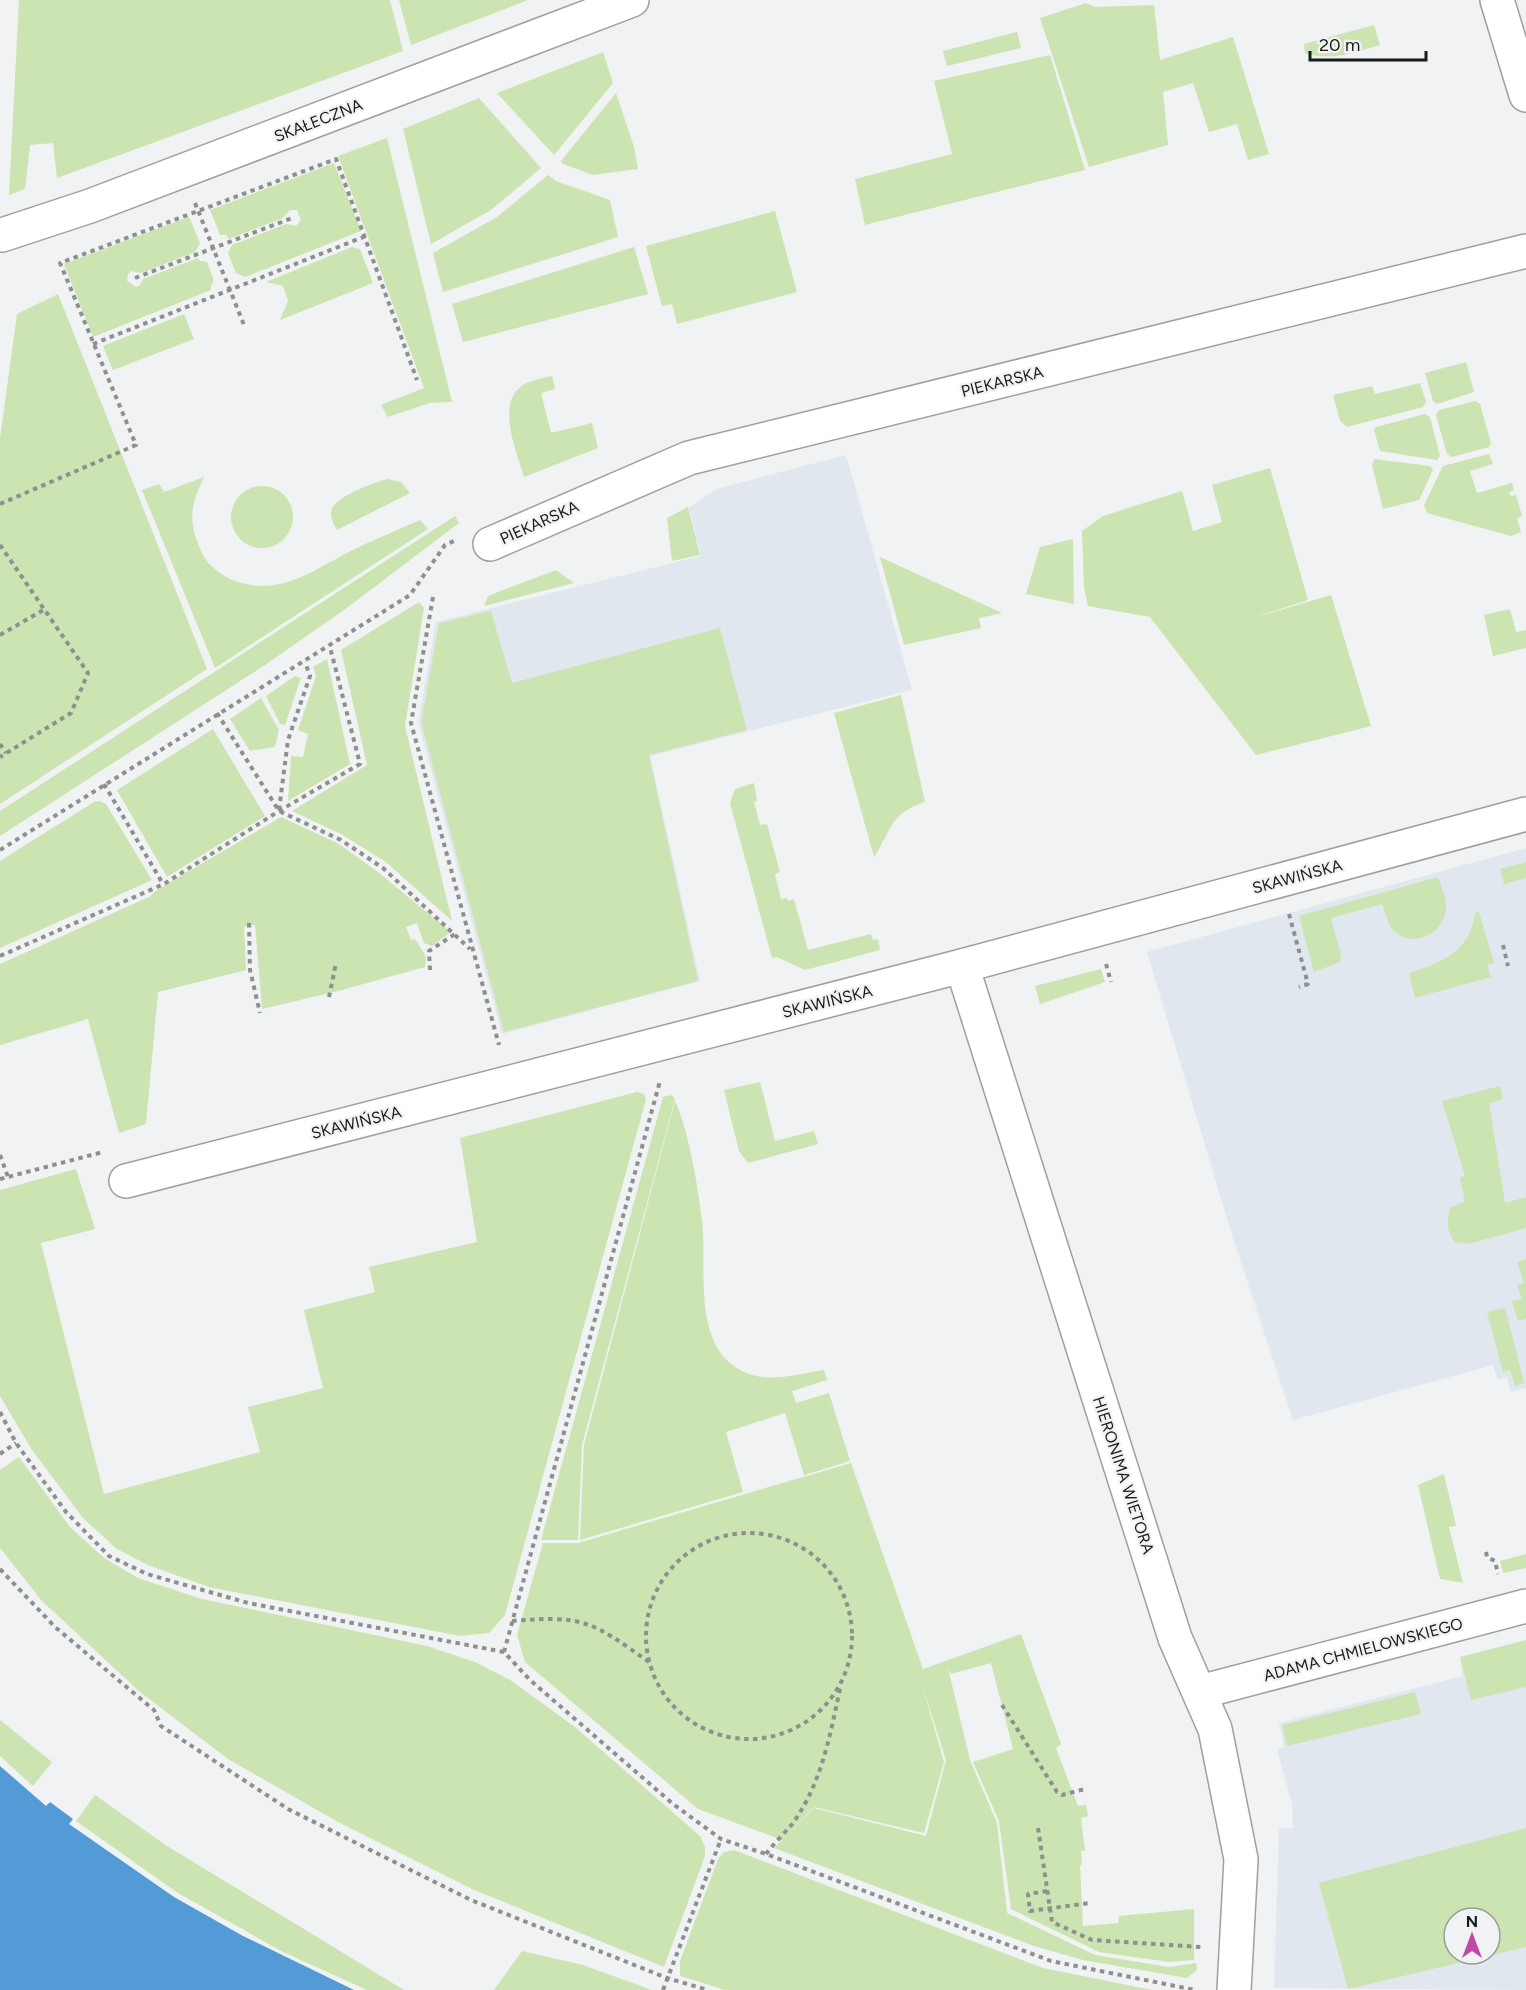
<svg xmlns="http://www.w3.org/2000/svg" width="1526" height="1990" font-family="Figtree,sans-serif">
  <rect width="100%" height="100%" fill="#f0f2f3"/>
  <g fill="#e0e7ee" fill-rule="evenodd">
    <polygon points="846,455 912,690 650,756 700,981 502,1034 418,722 436,622 701,556 689,508 716,489"/>
    <polygon points="1526,848 1526,1388 1511,1392 1507,1377 1498,1380 1493,1365 1293,1420 1232,1235 1147,952"/>
    <path d="M1526,1641V1990L1274,1988L1279,1828H1293L1292,1803L1277,1750L1284,1747L1279,1723L1463,1676L1460,1658ZM1454,1918H1490V1954H1454Z"/>
  </g>
  <g fill="#cbe4b1" fill-rule="evenodd">
    <polygon points="19,0 390,0 403,51 57,178 53,143 30,145 25,189 9,195"/>
    <polygon points="399,0 528,0 411,45"/>
    <polygon points="1086,3 1095,7 1154,5 1160,60 1233,37 1269,154 1248,160 1237,124 1209,132 1193,83 1163,92 1168,145 1089,167 1040,18"/>
    <path d="M1374,25L1380,45C1355,52 1330,62 1305,53L1304,44Z"/>
    <polygon points="1017,32 1021,48 947,66 943,51"/>
    <polygon points="603,52 613,83 554,155 497,93"/>
    <polygon points="1050,55 1085,170 865,225 855,179 952,154 934,81"/>
    <polygon points="616,93 634,147 638,169 593,175 563,164 561,161"/>
    <polygon points="479,98 541,168 491,210 431,244 403,129"/>
    <polygon points="387,138 452,402 430,403 388,417 381,405 424,388 338,156"/>
    <polygon points="334,163 361,231 245,277 236,273 228,253 232,245 286,224 296,226 301,220 297,210 290,210 283,218 229,239 226,235 220,235 210,210"/>
    <polygon points="548,175 556,181 610,200 618,237 443,292 433,253 497,217"/>
    <polygon points="775,211 797,292 677,324 672,304 662,306 646,246"/>
    <polygon points="189,217 200,243 195,252 141,273 132,271 128,274 127,281 136,287 140,285 143,279 198,258 200,261 207,262 214,281 211,285 211,290 93,337 64,264"/>
    <polygon points="352,247 360,249 373,283 280,320 288,301 283,286 266,282"/>
    <polygon points="634,247 648,294 463,342 452,304"/>
    <polygon points="58,294 207,669 0,804 0,438 17,314"/>
    <polygon points="184,314 194,339 113,370 103,346"/>
    <polygon points="1466,362 1474,392 1437,404 1433,401 1425,373"/>
    <path d="M552,376L555,389L541,393L551,433L592,423L598,448L524,477C517,452 494,400 525,384C533,380 543,378 552,376Z"/>
    <polygon points="1420,383 1426,402 1423,407 1347,427 1340,421 1333,395 1372,386 1375,394"/>
    <polygon points="1475,401 1480,404 1491,443 1489,447 1452,457 1447,454 1436,415 1439,410"/>
    <polygon points="1425,414 1430,417 1440,456 1437,460 1380,451 1374,430 1376,427"/>
    <polygon points="1489,454 1493,464 1470,471 1477,493 1512,483 1514,490 1509,492 1511,496 1516,495 1522,516 1517,518 1521,532 1511,536 1427,513 1424,505 1443,466"/>
    <polygon points="1374,459 1430,466 1433,470 1419,500 1383,509 1372,465"/>
    <polygon points="1270,468 1308,600 1250,619 1331,595 1371,726 1256,755 1150,617 1088,606 1084,588 1082,531 1103,516 1182,491 1193,531 1222,522 1212,485"/>
    <path d="M204,477C190,506 188,522 201,551C205,562 219,574 230,579C278,599 311,571 353,550C375,539 398,530 420,520L428,529L215,668L142,490L159,484L164,492Z"/>
    <path d="M387,479L401,482L410,493L337,530C333,523 329,516 332,508C338,496 375,482 387,479Z"/>
    <circle cx="262" cy="517" r="31"/>
    <polygon points="688,507 700,555 672,561 667,518"/>
    <polygon points="455,516 459,523 344,610 262,667 0,836 0,811"/>
    <polygon points="1073,539 1074,604 1026,594 1040,547"/>
    <polygon points="880,557 1002,613 979,618 981,628 904,645"/>
    <polygon points="556,570 574,583 484,606 488,596"/>
    <polygon points="419,602 424,608 405,726 452,921 386,862 341,834 292,811 367,765 341,650"/>
    <polygon points="1510,609 1516,632 1526,630 1526,648 1493,656 1484,615"/>
    <polygon points="491,611 512,683 720,628 747,730 649,755 698,981 504,1032 421,722 439,623"/>
    <polygon points="327,659 350,764 288,801 291,756 303,757 308,734 298,730 316,676 313,667"/>
    <polygon points="295,676 301,678 285,725 280,724 266,696"/>
    <path d="M901,695L925,802C889,813 891,832 874,857L834,713Z"/>
    <polygon points="261,698 279,730 275,747 250,751 230,719"/>
    <polygon points="213,729 265,816 167,877 117,790"/>
    <polygon points="754,783 757,801 754,802 760,825 767,824 780,872 775,874 781,899 787,898 788,901 794,899 808,950 871,934 873,940 878,939 880,950 805,970 777,957 772,958 730,803 735,789"/>
    <polygon points="100,801 106,804 152,880 0,948 0,861 94,802"/>
    <polygon points="281,817 339,844 379,873 451,932 432,946 424,943 417,923 406,927 411,940 415,939 426,957 425,967 338,991 262,1009 255,925 244,927 246,970 158,992 146,1124 119,1133 88,1019 0,1045 0,964 149,897 157,890"/>
    <polygon points="1526,862 1526,878 1504,884 1500,869"/>
    <path d="M1438,877C1441,887 1447,899 1446,909C1443,935 1412,949 1393,930C1387,923 1386,912 1382,904L1331,918L1341,955L1340,962L1314,972L1299,916Z"/>
    <path d="M1479,912L1494,963L1487,965L1491,977L1415,998L1409,973C1441,963 1471,951 1475,913Z"/>
    <polygon points="1101,969 1105,982 1040,1004 1035,986"/>
    <polygon points="760,1082 775,1141 814,1131 818,1144 748,1163 739,1151 724,1090"/>
    <path d="M1500,1086L1503,1099L1489,1103L1505,1203L1526,1197V1228L1468,1244L1455,1242C1446,1232 1447,1220 1450,1208L1465,1201L1460,1178L1465,1176L1442,1101Z"/>
    <polygon points="637,1092 644,1094 646,1099 505,1615 489,1633 460,1636 209,1587 148,1565 117,1549 83,1518 32,1450 0,1396 0,1190 76,1169 95,1229 41,1243 104,1494 260,1452 248,1407 323,1388 304,1310 375,1292 369,1267 477,1242 460,1138"/>
    <polygon points="672,1095 675,1099 582,1445 578,1540 541,1540 663,1097"/>
    <path d="M675,1101C689,1132 698,1187 702,1221C708,1272 688,1358 756,1376C776,1381 803,1373 824,1370L827,1380L792,1391L796,1403L829,1393L850,1461L804,1475L785,1413L726,1432L743,1492L580,1540L584,1445Z"/>
    <polygon points="1526,1259 1526,1319 1518,1321 1512,1301 1522,1299 1517,1285 1524,1283 1517,1262"/>
    <polygon points="1505,1308 1524,1383 1515,1386 1510,1370 1503,1372 1487,1312"/>
    <polygon points="19,1457 70,1527 104,1558 138,1578 202,1599 427,1646 475,1662 510,1680 575,1727 700,1836 705,1847 705,1856 664,1967 474,1890 340,1823 228,1759 140,1692 42,1601 0,1548 0,1470"/>
    <polygon points="851,1463 923,1669 1021,1634 1061,1744 1056,1748 1078,1806 1086,1805 1088,1816 1081,1818 1085,1851 1081,1851 1082,1864 1080,1866 1083,1926 1118,1923 1119,1916 1194,1909 1194,1960 1169,1962 1099,1952 1011,1909 999,1821 973,1762 1013,1749 991,1663 951,1674 948,1668 970,1760 997,1823 1007,1913 1095,1955 1169,1967 1196,1963 1197,1970 1187,1978 1083,1960 1034,1946 774,1848 814,1808 926,1836 946,1760 922,1685 944,1762 924,1833 814,1807 782,1840 698,1809 525,1662 517,1635 543,1543 578,1543"/>
    <polygon points="1444,1474 1456,1526 1449,1527 1463,1583 1440,1579 1418,1485"/>
    <polygon points="1526,1554 1526,1568 1503,1573 1500,1561"/>
    <polygon points="1526,1640 1526,1687 1471,1700 1460,1657"/>
    <polygon points="1415,1692 1421,1714 1287,1746 1282,1725"/>
    <polygon points="0,1720 52,1762 33,1786 0,1756"/>
    <polygon points="95,1795 167,1846 404,1990 367,1990 283,1952 178,1893 76,1821"/>
    <path d="M1526,1828V1947L1348,1989L1319,1883ZM1454,1918H1490V1954H1454Z"/>
    <polygon points="734,1850 1043,1968 1152,1990 725,1990 680,1976 680,1961 718,1859 724,1852"/>
    <polygon points="522,1951 583,1965 652,1990 494,1990"/>
  </g>
  <polygon fill="#539bd6" points="0,1766 46,1806 50,1802 73,1819 69,1824 174,1897 243,1936 354,1990 0,1990"/>
  <g fill="none" stroke-linecap="round" stroke-linejoin="round">
    <g stroke="#9e9fa0" stroke-width="36">
      <g id="minor">
        <polyline points="1497,0 1526,95"/>
        <polyline points="2,235 90,206 632,0"/>
        <polyline points="490,544 689,458 1526,251"/>
        <polyline points="962,966 1175,1638 1215,1729 1241,1859 1234,1990"/>
        <polyline points="126,1181 962,966 1526,814"/>
        <polyline points="1200,1692 1526,1606"/>
      </g>
    </g>
    <g stroke="#8e9090" stroke-width="4" stroke-dasharray="4.5 4.5" stroke-linecap="butt">
      <polyline points="195,203 244,325"/>
      <polyline points="135,278 292,218"/>
      <polyline points="93,344 366,236"/>
      <polyline points="0,504 136,445 60,263 336,159 417,380"/>
      <polyline points="0,545 88,673 71,713 0,757"/>
      <polyline points="433,597 411,723 499,1045"/>
      <polyline points="0,635 45,609"/>
      <polyline points="217,713 279,811 341,840 383,868 470,949"/>
      <polyline points="0,744 6,753"/>
      <polyline points="104,784 163,884"/>
      <polyline points="279,810 288,740 310,676 305,662"/>
      <polyline points="0,850 410,595 445,545 454,541"/>
      <polyline points="1289,914 1308,984 1299,987"/>
      <polyline points="249,923 250,970 260,1013"/>
      <polyline points="1503,945 1508,966"/>
      <polyline points="0,956 164,884 279,811 360,764 330,647"/>
      <polyline points="1106,964 1111,982"/>
      <polyline points="430,970 429,951 455,934"/>
      <polyline points="329,997 336,963"/>
      <polyline points="0,1155 8,1177"/>
      <polyline points="0,1179 103,1152"/>
      <polyline points="0,1412 16,1443 66,1512 109,1556 147,1574 248,1603 504,1652 530,1680 673,1804 721,1839 766,1854 1051,1961 1195,1990"/>
      <polyline points="0,1454 16,1443"/>
      <circle cx="749" cy="1636" r="103"/>
      <polyline points="1486,1552 1487,1557 1495,1561 1498,1574"/>
      <polyline points="0,1569 55,1627 154,1710 161,1726 288,1809 471,1900 667,1978 708,1990"/>
      <path d="M512,1621C584,1615 591,1621 649,1662"/>
      <polyline points="504,1652 660,1081"/>
      <polyline points="1002,1705 1057,1792 1062,1795 1085,1789"/>
      <polyline points="1038,1828 1052,1922 1092,1940 1201,1947"/>
      <path d="M766,1854C774,1843 785,1833 793,1823C823,1781 830,1733 841,1685"/>
      <polyline points="1047,1891 1028,1894 1030,1911 1090,1903"/>
      <polyline points="663,1990 721,1839"/>
    </g>
    <use href="#minor" stroke="#fff" stroke-width="33"/>
  </g>
  <g text-anchor="middle" stroke-width="4.5" stroke-linejoin="round" paint-order="stroke">
    <g font-size="16" fill="#191a1a" stroke="#f0f2f3">
      <text transform="translate(318 120) rotate(-21)" y="6">SKAŁECZNA</text>
      <text transform="translate(1002 381) rotate(-14)" y="6">PIEKARSKA</text>
      <text transform="translate(539 522) rotate(-24)" y="6">PIEKARSKA</text>
      <text transform="translate(1297 876) rotate(-15)" y="6">SKAWIŃSKA</text>
      <text transform="translate(827 1001) rotate(-14)" y="6">SKAWIŃSKA</text>
      <text transform="translate(356 1122) rotate(-14)" y="6">SKAWIŃSKA</text>
      <text transform="translate(1124 1475) rotate(72)" y="6">HIERONIMA WIETORA</text>
      <text transform="translate(1363 1649) rotate(-15)" y="6">ADAMA CHMIELOWSKIEGO</text>
    </g>
  </g>
  <g transform="translate(1472 1936)"><circle r="28" fill="#f0f2f3" stroke="#9a9c9c" stroke-width="1.5"/>
  <path d="M0-4.5L10 22L0 15L-10 22Z" fill="#bd4ba6"/>
  <text y="-9" font-size="16" font-weight="bold" text-anchor="middle" fill="#191a1a">N</text>
  </g>
  <path d="M1310 51v9h116v-9" fill="none" stroke="#191a1a" stroke-width="3"/>
  <text x="1319" y="51" font-size="18" fill="#191a1a" stroke="#f0f2f3" stroke-width="4.5" paint-order="stroke">20 m</text>
</svg>
